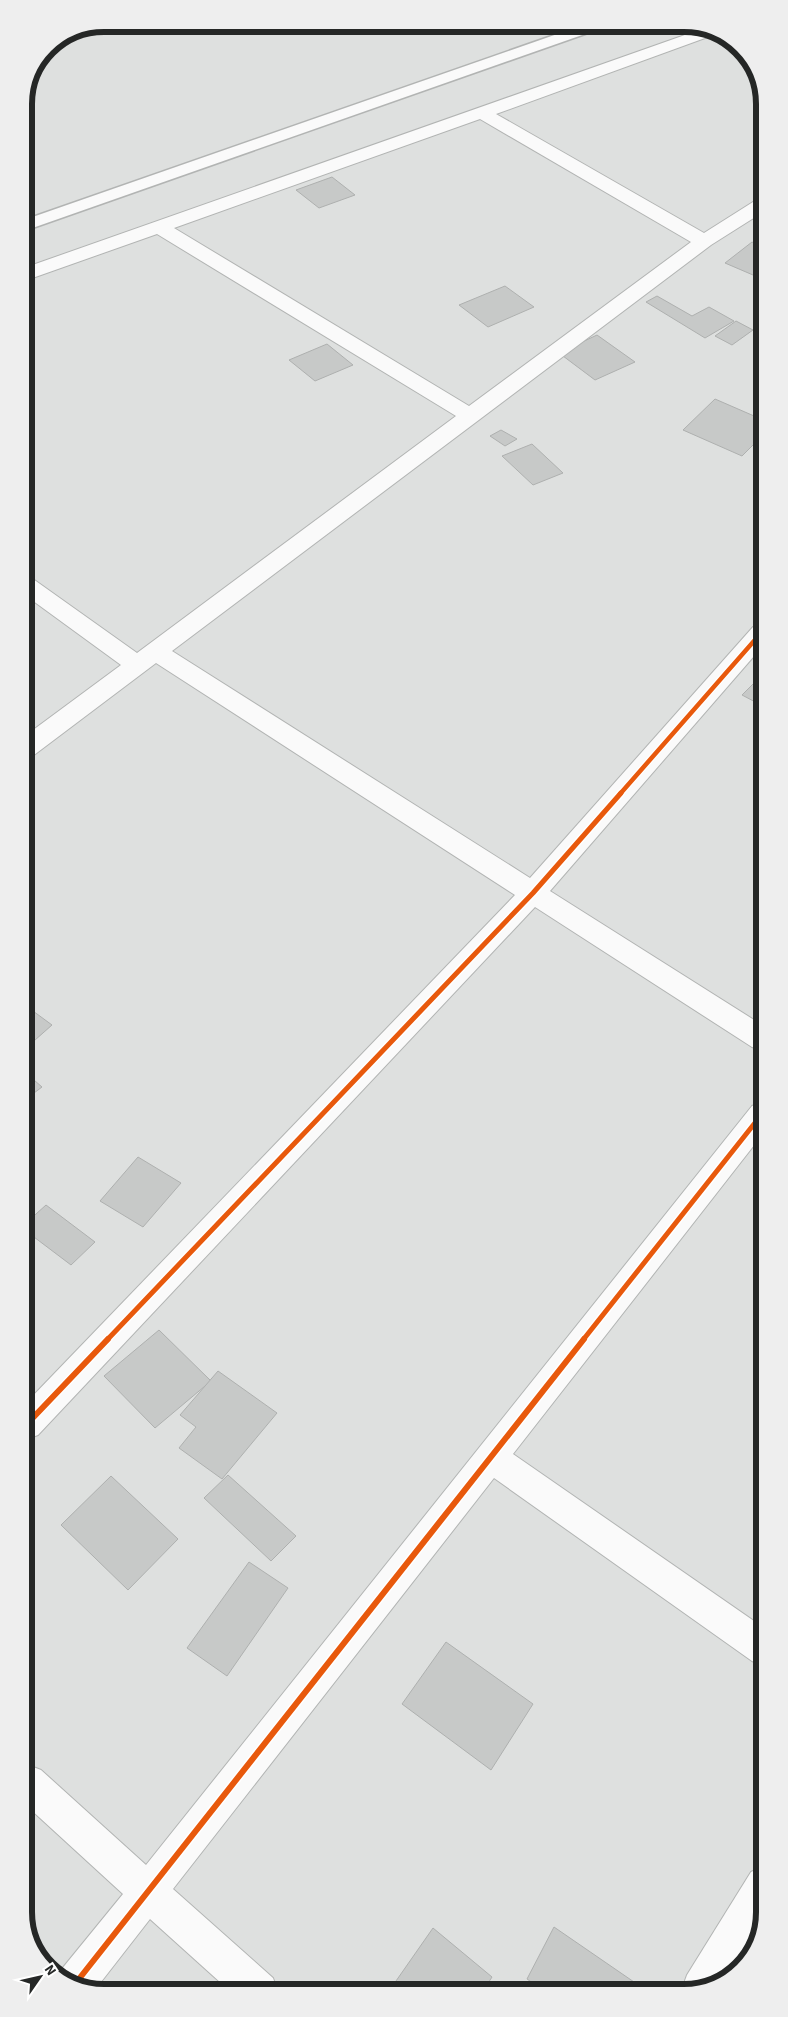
<svg xmlns="http://www.w3.org/2000/svg" width="788" height="2017" font-family="'Source Sans 3',sans-serif">
  <rect width="100%" height="100%" fill="#dee0df"/>
  <g fill="#c7c9c8" stroke="#aeb0af">
    <polygon points="332,177 355,195 319,208 296,190"/>
    <polygon points="752,242 760,246 760,278 725,263"/>
    <polygon points="505,286 534,307 488,327 459,305"/>
    <polygon points="657,296 692,316 709,307 734,321 705,338 646,302"/>
    <polygon points="736,321 753,330 732,345 715,336"/>
    <polygon points="597,335 635,362 595,380 559,353"/>
    <polygon points="327,344 353,365 315,381 289,360"/>
    <polygon points="715,399 761,419 761,437 742,456 683,430"/>
    <polygon points="501,430 517,439 505,446 490,436"/>
    <polygon points="532,444 563,473 533,485 502,456"/>
    <polygon points="761,676 761,705 742,695"/>
    <polygon points="33,1011 52,1025 26,1048 26,1017"/>
    <polygon points="26,1073 42,1087 26,1099"/>
    <polygon points="138,1157 181,1183 143,1227 100,1201"/>
    <polygon points="46,1205 95,1242 71,1265 26,1231 26,1223"/>
    <polygon points="159,1330 211,1381 155,1428 104,1376"/>
    <polygon points="218,1371 277,1413 222,1479 179,1448 196,1427 180,1415"/>
    <polygon points="228,1475 296,1536 271,1561 204,1498"/>
    <polygon points="111,1476 178,1539 128,1590 61,1525"/>
    <polygon points="249,1562 288,1588 227,1676 187,1648"/>
    <polygon points="446,1642 533,1704 491,1770 402,1704"/>
    <polygon points="554,1927 634,1982 630,1990 543,1990 527,1979"/>
    <polygon points="433,1928 492,1977 483,1991 389,1991"/>
  </g>
  <g fill="none" stroke-linecap="round" stroke-linejoin="round">
    <g stroke="#b2b4b3" stroke-width="3">
      <polygon id="service" points="586,24 608,24 605,27 24,231 24,220"/>
    </g>
    <g stroke="#b2b4b3" stroke-width="2">
      <g id="minor">
        <path d="M702,29L716,34L496,114L704,233L753,202L760,200V214L711,245L172,651L530,878L753,627L761,625V648L550,891L762,1025V1050L752,1047L535,907L38,1435L27,1439V1402L515,895L156,663L34,755L25,758V736L121,665L25,595V576L33,579L137,653L456,416L157,234L24,281V268ZM480,119L691,242L469,406L174,228Z"/>
        <polygon points="762,1102 762,1135 513,1454 764,1628 764,1666 752,1661 494,1478 173,1889 273,1978 278,1992 231,1992 150,1919 94,1991 58,1978 61,1970 123,1894 28,1807 28,1765 41,1770 146,1865 752,1106"/>
        <polygon points="764,1866 764,1912 759,1929 733,1972 709,1989 682,1989 687,1975 751,1872"/>
      </g>
    </g>
    <use href="#service" fill="#fafafa" fill-rule="evenodd"/>
    <use href="#minor" fill="#fafafa" fill-rule="evenodd"/>
    <g stroke="#fff" stroke-width="7">
      <polyline id="cycleway-far2" points="620,794 761,633"/>
    </g>
    <g stroke="#fff" stroke-width="8">
      <g id="cycleway-far1">
        <polyline points="107,1340 533,893 621,793"/>
        <polyline points="583,1340 762,1114"/>
      </g>
    </g>
    <g stroke="#fff" stroke-width="9">
      <g id="cycleway">
        <polyline points="27,1424 108,1339"/>
        <polyline points="75,1984 584,1339"/>
      </g>
    </g>
    <use href="#cycleway-far2" stroke="#e8590c" stroke-width="4.5"/>
    <use href="#cycleway-far1" stroke="#e8590c" stroke-width="5"/>
    <use href="#cycleway" stroke="#e8590c" stroke-width="6"/>
  </g>
  <path d="M0 0H788V2017H0ZM104 32H684A72 72 0 0 1 756 104V1912A72 72 0 0 1 684 1984H104A72 72 0 0 1 32 1912V104A72 72 0 0 1 104 32Z" fill="#eee" fill-rule="evenodd"/>
  <path fill="none" stroke="#252726" stroke-width="6" d="M104 32H684A72 72 0 0 1 756 104V1912A72 72 0 0 1 684 1984H104A72 72 0 0 1 32 1912V104A72 72 0 0 1 104 32Z"/>
  <g transform="translate(40 1977) rotate(56)" stroke="#ffffff" stroke-width="4" paint-order="stroke">
  <path d="M0-4L9 19L0 12L-9 19Z" fill="#252726"/>
  <text y="-8" font-size="14" font-weight="bold" text-anchor="middle" fill="#252726">N</text>
  </g>
</svg>
